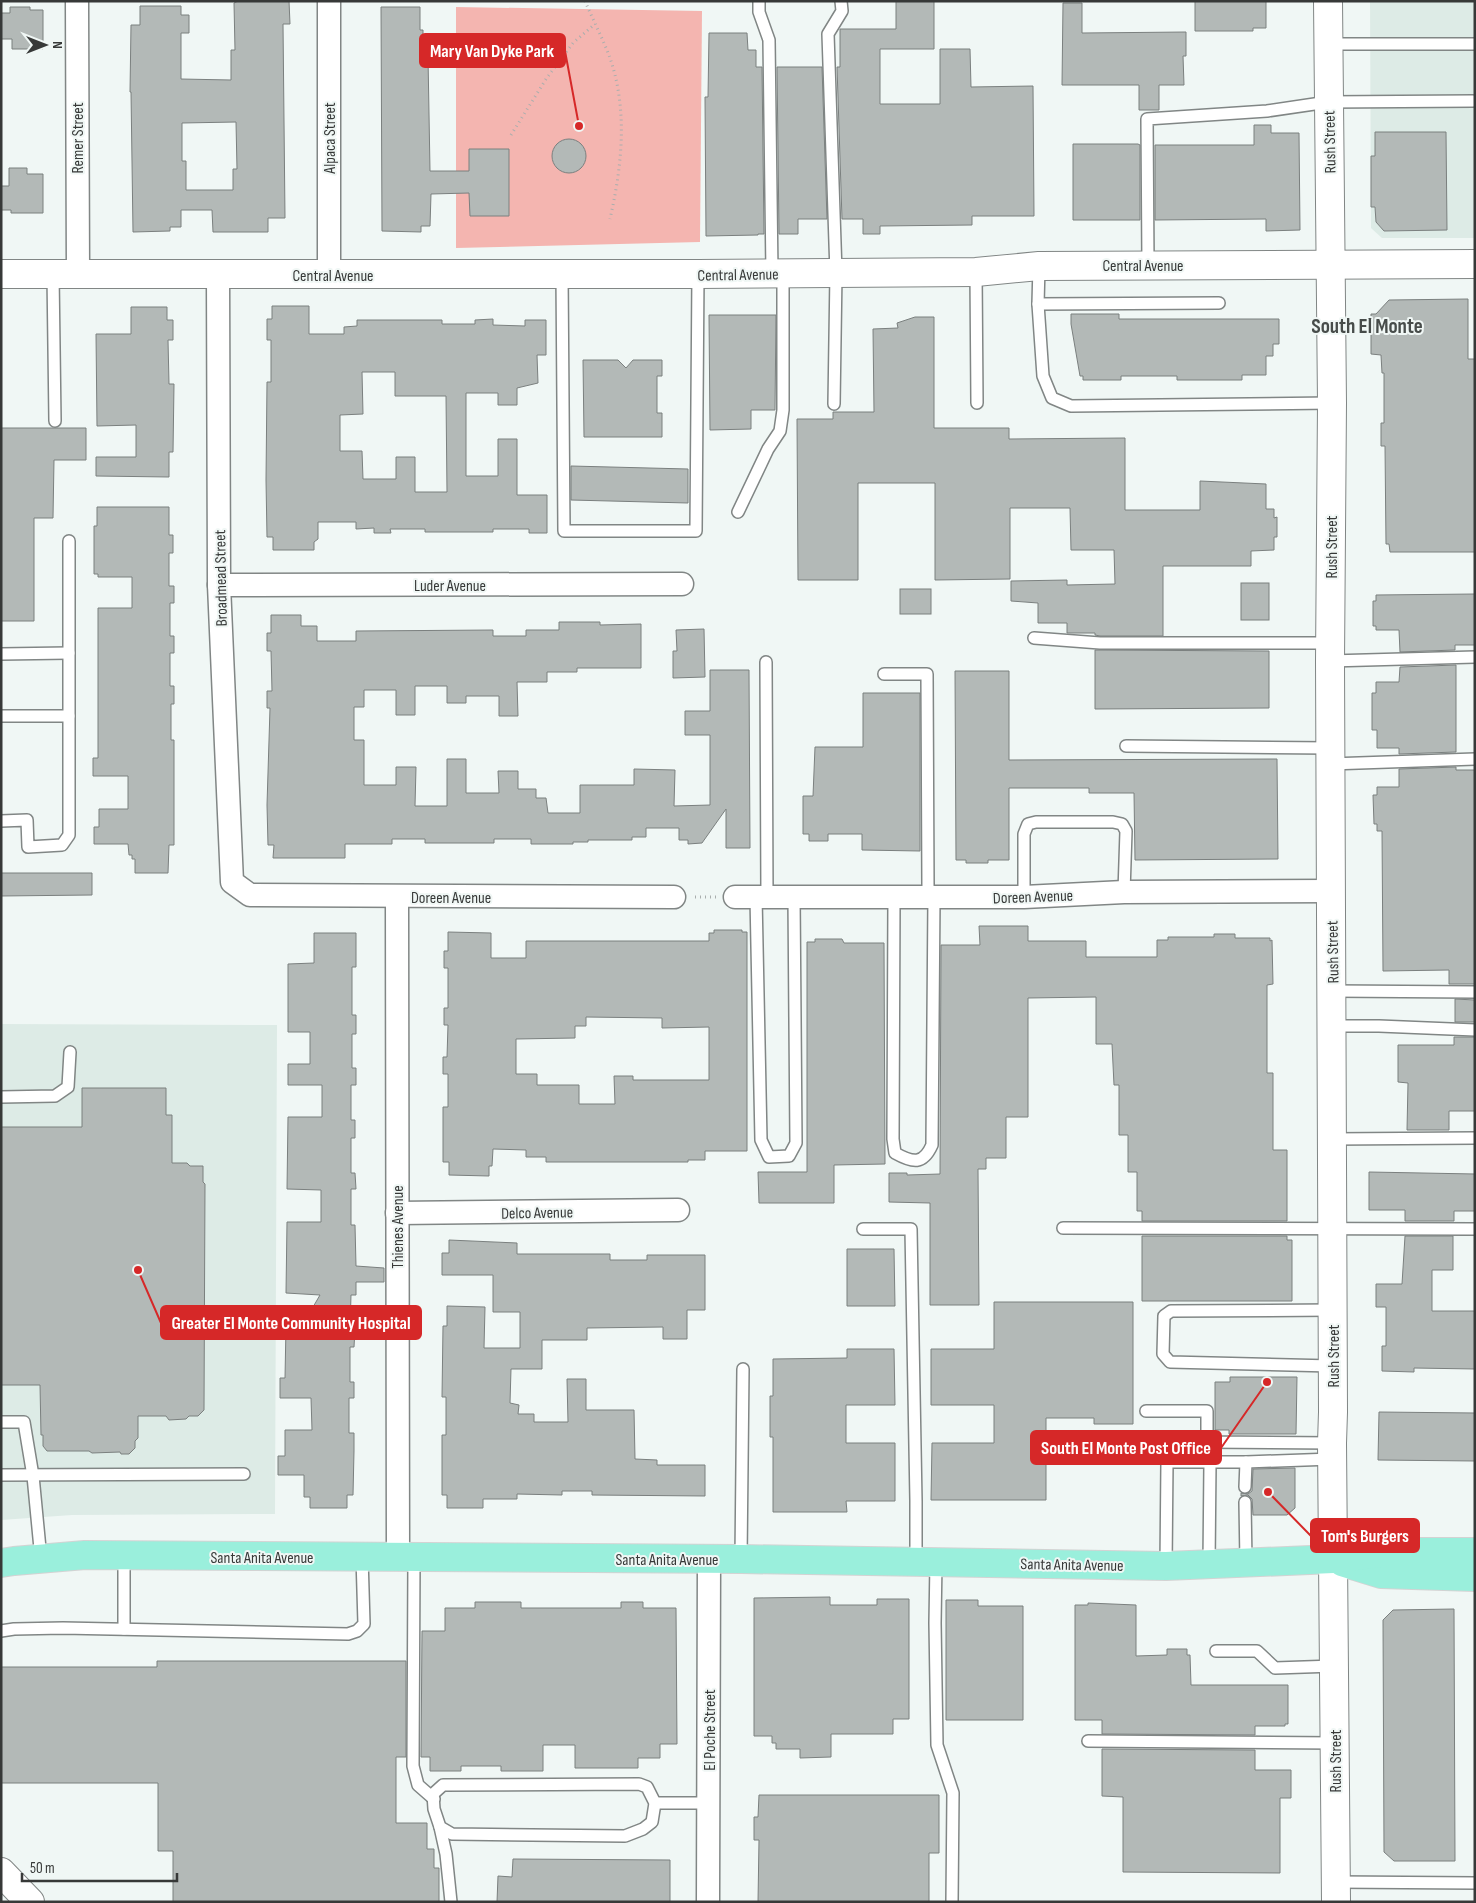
<svg xmlns="http://www.w3.org/2000/svg" width="1476" height="1903" font-family="'Sofia Sans Condensed',sans-serif">
  <rect width="100%" height="100%" fill="#f0f7f5"/>
  <g fill="#ddebe6">
    <polygon points="1370,1 1475,1 1475,238 1382,238 1371,228"/>
    <polygon points="1,1024 277,1025 275,1514 72,1515 1,1520"/>
  </g>
  <polygon fill="#f4b5b0" points="456,7 702,11 700,242 456,248"/>
  <g fill="#b3b9b7" stroke="#7b807f" fill-rule="evenodd">
    <path d="M238,1H289L290,24H283L285,218H268V232H213L212,210H181V227H170V231L133,232L131,92H130L131,25H140V6H181V15H189V33H181V79L231,80V50H235L234,3ZM236,122L237,169H233V190H186V161H182V123Z"/>
    <polygon points="896,1 934,1 934,49 880,49 880,104 940,104 940,49 970,49 971,87 1033,86 1034,216 972,216 972,225 880,226 880,234 863,234 863,219 842,219 837,67 840,67 840,29 896,29"/>
    <polygon points="1195,1 1266,1 1266,28 1253,28 1253,31 1195,31"/>
    <polygon points="1063,3 1082,3 1082,33 1186,32 1186,56 1183,56 1184,85 1159,85 1159,110 1139,110 1139,85 1062,85"/>
    <polygon points="10,7 30,7 30,10 43,10 43,49 12,49 12,39 1,39 1,13 10,13"/>
    <polygon points="381,7 420,7 420,30 423,30 423,57 428,57 430,171 469,171 469,149 509,149 509,216 470,216 469,193 431,194 430,226 421,226 421,232 382,231"/>
    <polygon points="709,33 747,33 748,50 756,50 756,67 762,67 764,234 758,234 758,235 706,236 705,97 708,97"/>
    <polygon points="777,67 822,67 827,219 798,219 798,234 779,234"/>
    <polygon points="1254,125 1271,125 1271,133 1299,133 1300,230 1266,231 1266,219 1155,220 1155,145 1254,145"/>
    <polygon points="1375,132 1446,132 1447,230 1384,231 1376,222 1375,207 1371,207 1371,156 1375,156"/>
    <circle cx="569" cy="156" r="17"/>
    <polygon points="1073,144 1138,144 1140,145 1140,220 1073,220"/>
    <polygon points="9,168 27,168 27,174 43,174 43,213 11,213 11,210 1,210 1,186 9,186"/>
    <polygon points="1468,299 1468,359 1475,359 1475,552 1390,552 1389,544 1386,544 1385,446 1381,446 1381,423 1384,423 1384,373 1382,373 1381,355 1371,354 1371,314 1376,314 1389,300"/>
    <path d="M272,306H309V334H344V327L357,326V320H442V324H475V320L493,319V325L525,326V320H546V355H537L538,383L517,388V405H498V393H466V476H498V439H517V495H547V533H529V529H493V532H425V529H390L391,533H374V528L356,529V522H318V539L314,542V550H273V537H267L266,480L267,382H271V340H267V319H272ZM362,372H395V396H446L447,492H415V457H396V479H363L362,451H340V415L363,414Z"/>
    <polygon points="131,307 167,307 167,320 173,320 173,340 168,340 169,384 174,384 173,452 169,452 169,477 96,476 96,457 136,457 136,425 97,426 96,334 131,334"/>
    <polygon points="1071,314 1119,314 1119,319 1279,319 1279,344 1273,344 1273,356 1266,356 1266,375 1242,375 1242,380 1177,380 1177,376 1121,376 1121,380 1083,380 1083,376 1080,376 1071,324"/>
    <polygon points="709,315 776,315 775,410 751,410 751,429 710,430"/>
    <polygon points="915,317 934,317 934,428 1009,428 1009,439 1125,438 1125,510 1200,510 1200,481 1266,484 1266,509 1274,509 1274,518 1277,517 1277,537 1274,537 1274,550 1251,551 1251,566 1163,566 1163,636 1100,636 1095,635 1095,633 1067,633 1067,623 1038,623 1038,603 1011,601 1011,581 1067,580 1067,585 1115,584 1114,550 1071,550 1070,508 1010,508 1010,579 935,580 935,483 858,483 858,580 798,580 797,419 833,419 833,412 874,412 873,329 898,328 897,323"/>
    <polygon points="583,360 618,360 626,368 633,360 662,360 662,376 657,376 657,413 662,413 662,437 584,437"/>
    <polygon points="1,428 86,428 86,460 54,460 53,518 34,518 34,621 1,621"/>
    <polygon points="571,466 688,469 688,503 571,500"/>
    <polygon points="97,507 169,507 169,535 173,535 173,553 169,553 169,586 174,586 174,603 170,603 170,636 174,636 174,653 170,653 170,686 174,686 174,704 171,704 171,740 174,740 174,845 169,845 168,873 135,873 135,859 132,859 132,855 129,855 128,844 94,844 94,827 99,827 99,809 128,809 128,776 93,776 93,758 98,758 98,608 132,608 132,577 98,577 98,574 94,574 94,526 97,526"/>
    <rect x="1241" y="583" width="28" height="37"/>
    <rect x="900" y="589" width="31" height="25"/>
    <polygon points="1475,594 1475,645 1455,645 1455,650 1400,652 1399,630 1376,630 1376,626 1373,626 1373,601 1376,601 1376,595"/>
    <polygon points="271,615 301,615 301,626 317,626 317,641 356,641 356,631 493,630 493,636 526,636 526,630 559,630 559,622 600,622 600,625 641,624 641,668 577,668 577,672 547,672 547,682 517,682 518,716 499,716 499,696 466,696 466,703 447,703 447,686 415,686 415,715 396,715 396,690 364,690 364,707 354,707 354,740 364,740 364,785 396,785 396,767 416,767 415,806 447,806 447,759 466,759 466,793 499,793 498,771 518,771 518,789 536,789 536,798 546,798 548,813 580,813 580,785 634,785 634,769 675,770 674,806 710,805 710,735 685,735 685,711 710,711 710,670 749,670 750,848 726,848 726,809 702,843 688,844 688,840 679,840 679,828 646,828 646,837 632,837 632,840 588,840 588,842 573,842 573,844 531,844 531,839 494,839 494,843 425,843 425,839 392,839 392,844 345,844 345,858 273,858 274,845 268,845 267,805 270,708 267,708 267,691 272,691 271,651 267,651 267,633 271,633"/>
    <polygon points="704,629 705,677 673,678 673,651 677,651 676,630"/>
    <polygon points="1095,650 1269,651 1269,708 1095,709"/>
    <polygon points="1456,665 1456,752 1399,754 1399,748 1377,748 1377,730 1372,730 1372,693 1376,693 1376,682 1399,682 1400,667"/>
    <polygon points="955,671 1009,671 1009,760 1277,759 1278,859 1135,860 1134,793 1089,793 1089,788 1009,788 1009,860 988,860 988,863 966,863 966,860 956,860"/>
    <polygon points="863,693 920,693 920,851 862,850 862,834 828,834 828,841 809,841 809,834 803,834 803,796 813,796 815,747 863,747"/>
    <polygon points="1456,767 1456,770 1475,770 1475,984 1449,984 1449,970 1383,971 1382,831 1377,831 1377,824 1374,824 1373,795 1377,795 1377,787 1399,787 1399,769"/>
    <polygon points="1,873 92,873 92,895 1,896"/>
    <polygon points="979,926 1028,926 1028,941 1086,941 1086,957 1157,957 1157,940 1168,940 1168,937 1214,937 1214,934 1235,934 1235,938 1270,938 1270,941 1272,940 1273,984 1267,985 1267,1073 1273,1073 1273,1150 1287,1150 1287,1221 1142,1221 1142,1211 1137,1211 1137,1172 1128,1172 1128,1135 1119,1135 1119,1085 1114,1085 1112,1044 1096,1044 1096,997 1028,998 1028,1117 1006,1117 1006,1158 986,1158 986,1169 978,1169 979,1305 930,1305 930,1203 889,1202 889,1173 907,1173 907,1175 940,1174 941,945 980,945"/>
    <path d="M714,930H742V932H747V1151H705V1160H688V1162H546V1157H526V1150L493,1149L492,1166H489V1176L449,1175V1162H443V1107H448V1074H443V1057H447L448,1025H444V1008H448V968H444V951H448V932L491,933V958H526V941H709V933H714ZM586,1017L662,1018V1028L709,1027V1080H633V1076H614L615,1104H579V1085H537V1074H516V1039L575,1038V1026H586Z"/>
    <polygon points="314,933 356,933 356,967 352,967 352,1015 356,1015 356,1034 352,1034 352,1068 356,1068 356,1085 351,1085 351,1120 355,1120 355,1138 351,1138 351,1173 355,1173 356,1189 351,1189 351,1225 355,1225 356,1266 384,1268 384,1282 356,1282 356,1295 351,1295 350,1329 355,1329 354,1347 350,1347 350,1382 354,1382 354,1398 349,1398 349,1433 354,1433 354,1451 353,1495 347,1495 347,1508 310,1508 310,1497 304,1497 304,1475 278,1475 278,1456 285,1456 285,1430 312,1430 311,1398 280,1398 280,1378 285,1378 286,1326 302,1326 320,1295 286,1293 287,1222 321,1222 321,1190 287,1189 288,1117 322,1117 322,1085 288,1085 288,1064 310,1064 310,1032 288,1032 288,964 314,963"/>
    <polygon points="815,939 842,939 844,943 884,943 885,1164 834,1165 834,1203 759,1203 758,1172 807,1172 807,942 815,942"/>
    <polygon points="1455,999 1475,1000 1475,1022 1455,1022"/>
    <polygon points="1454,1037 1475,1037 1475,1111 1449,1111 1449,1130 1407,1130 1408,1083 1398,1082 1398,1045 1454,1045"/>
    <polygon points="82,1088 166,1088 166,1115 172,1115 172,1163 187,1163 190,1166 203,1166 203,1182 205,1184 204,1410 198,1416 189,1416 186,1419 169,1420 166,1416 138,1416 138,1438 135,1441 135,1448 129,1454 121,1454 120,1452 92,1453 89,1451 47,1451 43,1446 43,1435 41,1435 40,1385 1,1385 1,1127 82,1127"/>
    <polygon points="1369,1172 1475,1174 1475,1211 1454,1211 1454,1221 1405,1221 1405,1210 1369,1210"/>
    <polygon points="1142,1236 1287,1236 1287,1240 1292,1240 1292,1301 1142,1301"/>
    <polygon points="1405,1236 1453,1236 1453,1270 1432,1270 1432,1311 1475,1311 1475,1369 1414,1368 1414,1372 1382,1371 1382,1346 1386,1346 1386,1307 1376,1307 1376,1284 1402,1284"/>
    <polygon points="449,1240 517,1243 517,1254 610,1254 610,1260 647,1260 647,1255 705,1255 705,1310 687,1310 687,1339 663,1339 663,1327 587,1328 587,1340 542,1340 542,1369 511,1369 510,1403 519,1405 518,1414 534,1414 534,1422 568,1422 567,1379 586,1379 586,1410 634,1410 635,1459 657,1460 657,1465 705,1465 705,1496 592,1495 592,1491 562,1491 562,1495 517,1494 517,1499 483,1499 483,1508 447,1508 447,1495 442,1495 442,1435 446,1435 446,1397 442,1397 443,1326 447,1326 447,1306 485,1307 484,1348 520,1348 520,1312 493,1312 493,1275 442,1275 442,1253 449,1253"/>
    <polygon points="847,1249 894,1249 895,1306 847,1306"/>
    <polygon points="994,1302 1133,1302 1133,1424 1094,1424 1094,1418 1046,1418 1046,1500 931,1500 932,1443 994,1443 994,1405 931,1405 931,1349 994,1349"/>
    <polygon points="847,1349 894,1349 895,1405 846,1405 846,1443 895,1443 895,1501 846,1501 847,1512 773,1512 773,1437 770,1437 770,1396 773,1396 773,1359 847,1358"/>
    <polygon points="1230,1377 1297,1377 1296,1434 1229,1434 1229,1430 1215,1430 1215,1382 1230,1382"/>
    <polygon points="1379,1412 1475,1413 1475,1461 1378,1460"/>
    <polygon points="1295,1468 1295,1508 1287,1515 1253,1515 1252,1499 1248,1495 1241,1496 1241,1493 1248,1494 1252,1491 1253,1469"/>
    <polygon points="830,1597 830,1605 877,1605 877,1599 909,1599 909,1719 893,1719 893,1734 831,1734 831,1757 800,1758 800,1749 776,1749 776,1743 772,1743 772,1736 754,1736 754,1598"/>
    <polygon points="946,1600 978,1600 978,1606 1023,1606 1023,1720 946,1720"/>
    <polygon points="475,1602 521,1602 521,1608 621,1608 621,1602 643,1602 643,1608 676,1608 677,1744 660,1744 660,1758 638,1758 638,1768 575,1768 575,1745 543,1745 543,1771 501,1771 501,1766 461,1766 461,1771 430,1771 430,1757 421,1757 422,1631 445,1631 445,1608 475,1608"/>
    <polygon points="1088,1603 1136,1605 1136,1656 1167,1655 1167,1649 1187,1649 1187,1655 1190,1655 1191,1685 1288,1685 1288,1724 1285,1724 1285,1726 1255,1726 1255,1735 1102,1734 1102,1720 1075,1720 1075,1605 1088,1605"/>
    <polygon points="1454,1609 1455,1861 1394,1861 1384,1852 1383,1620 1393,1610"/>
    <polygon points="157,1661 406,1661 406,1757 396,1757 396,1823 427,1823 427,1849 434,1849 434,1868 439,1868 439,1902 173,1902 173,1851 158,1851 158,1783 1,1783 1,1667 157,1667"/>
    <polygon points="1102,1749 1255,1750 1255,1770 1291,1770 1291,1798 1280,1798 1280,1873 1123,1872 1123,1797 1102,1796"/>
    <polygon points="759,1795 939,1795 939,1853 929,1853 929,1902 758,1902 759,1840 754,1840 754,1817 758,1817"/>
    <polygon points="513,1859 670,1860 670,1902 497,1902 498,1876 512,1877"/>
  </g>
  <g fill="none" stroke-linecap="round" stroke-linejoin="round">
    <g stroke="#818685" stroke-width="14">
      <g id="service">
        <polyline points="759,1 759,12 769,40 772,273"/>
        <polyline points="1328,44 1474,44"/>
        <polyline points="1148,265 1147,119 1267,111 1328,102 1473,101"/>
        <polyline points="1039,266 1038,304 1043,376 1052,398 1071,406 1332,403"/>
        <polyline points="976,272 977,403"/>
        <polyline points="53,274 55,421"/>
        <polyline points="562,274 564,531 696,531 698,274"/>
        <polyline points="1038,304 1219,303"/>
        <polyline points="834,404 836,273 828,34 842,11 841,1"/>
        <polyline points="738,512 768,449 780,431 783,410 783,273"/>
        <polyline points="1034,638 1100,643 1330,643"/>
        <polyline points="1,654 69,653"/>
        <polyline points="1330,661 1475,657"/>
        <polyline points="766,662 767,897"/>
        <path d="M884,674H927L928,887L934,897L932,1145C923,1165 913,1163 895,1153L893,1139L894,897"/>
        <polyline points="1,716 69,716"/>
        <polyline points="1126,746 1330,748"/>
        <polyline points="1330,764 1475,759"/>
        <polyline points="1,821 27,820 28,847 62,845 69,835 69,541"/>
        <polyline points="756,897 761,1140 769,1157 789,1156 796,1143 794,897"/>
        <polyline points="1024,897 1024,834 1028,824 1036,822 1113,822 1122,824 1126,831 1124,892"/>
        <polyline points="1332,991 1475,992"/>
        <polyline points="1332,1026 1379,1026 1475,1030"/>
        <polyline points="1,1097 55,1096 68,1087 70,1052"/>
        <polyline points="1332,1139 1475,1138"/>
        <polyline points="1063,1228 1475,1229"/>
        <polyline points="863,1229 911,1229 916,1501 916,1562"/>
        <polyline points="1332,1366 1170,1362 1163,1354 1164,1316 1171,1311 1333,1310"/>
        <polyline points="1146,1411 1207,1411 1207,1442 1332,1443"/>
        <polyline points="1,1422 24,1422 33,1476 41,1559"/>
        <polyline points="1246,1462 1332,1459"/>
        <polyline points="1,1475 244,1474"/>
        <polyline points="1245,1502 1246,1562"/>
        <polyline points="124,1555 124,1629"/>
        <polyline points="414,1558 413,1766 418,1785 434,1799"/>
        <polyline points="741,1559 743,1369"/>
        <polyline points="936,1562 935,1623 937,1745 953,1793 952,1902"/>
        <polyline points="1209,1565 1210,1463"/>
        <polyline points="1166,1566 1167,1462 1246,1462 1245,1487"/>
        <polyline points="1,1631 14,1629 63,1628 348,1634 357,1631 364,1624 362,1557"/>
        <polyline points="1216,1651 1257,1651 1275,1668 1334,1666"/>
        <polyline points="1088,1741 1334,1743"/>
        <polygon points="639,1784 647,1787 655,1803 652,1822 643,1829 625,1836 452,1834 440,1827 434,1809 433,1794 443,1785"/>
        <polyline points="655,1803 708,1803"/>
        <polyline points="440,1827 446,1854 451,1902"/>
        <polyline points="1335,1882 1475,1883"/>
      </g>
    </g>
    <g stroke="#818685" stroke-width="25">
      <g id="minor">
        <polyline points="77,1 78,274"/>
        <polyline points="329,1 329,275"/>
        <polyline points="218,274 219,585 232,882 250,895 674,897"/>
        <polyline points="219,585 682,584"/>
        <polyline points="397,897 398,1558"/>
        <polyline points="735,897 1024,897 1124,892 1331,891"/>
        <polyline points="397,1213 678,1210"/>
        <polyline points="708,1902 709,1559"/>
      </g>
    </g>
    <g stroke="#818685" stroke-width="30">
      <g id="tertiary">
        <polyline points="1328,1 1332,403 1330,661 1333,1412 1332,1443 1336,1902"/>
        <polyline points="1,274 698,274 976,272 1039,266 1475,264"/>
      </g>
    </g>
    <g stroke="#818685" stroke-width="30">
      <polyline id="secondary" points="1,1872 30,1902"/>
    </g>
    <g stroke="#d3d3d3" stroke-width="30">
      <g id="primary">
        <polyline points="1342,1562 1381,1574 1475,1577"/>
        <polyline points="1,1563 14,1561 85,1555 741,1559 1166,1566 1333,1559 1388,1552 1475,1552"/>
      </g>
    </g>
    <g stroke="#a9aead" stroke-width="3" stroke-dasharray="1 4" stroke-linecap="butt">
      <path d="M585,1C593,20 603,39 610,58C628,110 622,166 610,219"/>
      <polyline points="511,135 546,79 573,43 595,24"/>
      <polyline points="695,897 716,897"/>
    </g>
    <use href="#service" stroke="#fff" stroke-width="11"/>
    <use href="#minor" stroke="#fff" stroke-width="22"/>
    <use href="#tertiary" stroke="#fff" stroke-width="28"/>
    <use href="#secondary" stroke="#fff" stroke-width="28"/>
    <use href="#primary" stroke="#9aefdc" stroke-width="28"/>
  </g>
  <g text-anchor="middle" stroke-width="4" stroke-linejoin="round" paint-order="stroke">
    <g font-size="16" fill="#373938" stroke="#f0f7f5">
      <text transform="translate(77 138) rotate(-90)" y="6">Remer Street</text>
      <text transform="translate(329 138) rotate(-90)" y="6">Alpaca Street</text>
      <text transform="translate(1329 142) rotate(-91)" y="6">Rush Street</text>
      <text x="1143" y="271">Central Avenue</text>
      <text transform="translate(738 274) rotate(-1)" y="6">Central Avenue</text>
      <text x="333" y="281">Central Avenue</text>
      <text transform="translate(1331 547) rotate(-90)" y="6">Rush Street</text>
      <text transform="translate(220 578) rotate(-91)" y="6">Broadmead Street</text>
      <text x="450" y="591">Luder Avenue</text>
      <text transform="translate(1033 896) rotate(-2)" y="6">Doreen Avenue</text>
      <text x="451" y="903">Doreen Avenue</text>
      <text transform="translate(1332 952) rotate(-91)" y="6">Rush Street</text>
      <text transform="translate(537 1212) rotate(-1)" y="6">Delco Avenue</text>
      <text transform="translate(397 1227) rotate(-90)" y="6">Thienes Avenue</text>
      <text transform="translate(1333 1356) rotate(-90)" y="6">Rush Street</text>
      <text x="262" y="1563">Santa Anita Avenue</text>
      <text x="667" y="1565">Santa Anita Avenue</text>
      <text transform="translate(1072 1564) rotate(1)" y="6">Santa Anita Avenue</text>
      <text transform="translate(709 1730) rotate(-90)" y="6">El Poche Street</text>
      <text transform="translate(1335 1761) rotate(-90)" y="6">Rush Street</text>
    </g>
    <g font-size="21" font-weight="bold" fill="#474c4a" stroke="#f0f7f5">
      <text x="1367" y="333">South El Monte</text>
    </g>
  </g>
  <path fill="none" stroke="#d62828" stroke-width="2" d="M579 126L565 51M138 1270L161 1323M1267 1382L1221 1448M1268 1492L1311 1536"/>
  <g fill="#d62828" stroke="#f0f7f5" stroke-width="2">
    <circle cx="579" cy="126" r="5"/>
    <circle cx="138" cy="1270" r="5"/>
    <circle cx="1267" cy="1382" r="5"/>
    <circle cx="1268" cy="1492" r="5"/>
  </g>
  <g fill="#d62828" stroke="#d62828" stroke-width="2">
    <rect x="420" y="34" width="145" height="33" rx="5"/>
    <rect x="161" y="1306" width="260" height="33" rx="5"/>
    <rect x="1031" y="1431" width="190" height="33" rx="5"/>
    <rect x="1311" y="1519" width="108" height="33" rx="5"/>
  </g>
  <g font-size="18" text-anchor="middle" font-weight="bold" fill="#fff">
    <text x="492" y="57">Mary Van Dyke Park</text>
    <text x="291" y="1329">Greater El Monte Community Hospital</text>
    <text x="1126" y="1454">South El Monte Post Office</text>
    <text x="1365" y="1542">Tom's Burgers</text>
  </g>
  <rect width="1476" height="1903" fill="none" stroke="#373938" stroke-width="5"/>
  <g transform="translate(45 45) rotate(90)" stroke="#f0f7f5" stroke-width="4" paint-order="stroke">
  <path d="M0-4L9 19L0 12L-9 19Z" fill="#373938"/>
  <text y="-8" font-size="14" font-weight="bold" text-anchor="middle" fill="#373938">N</text>
  </g>
  <path d="M22 1873v8h155v-8" fill="none" stroke="#373938" stroke-width="2.5"/>
  <text x="30" y="1873" font-size="15" fill="#373938" stroke="#f0f7f5" stroke-width="4" paint-order="stroke">50 m</text>
</svg>
